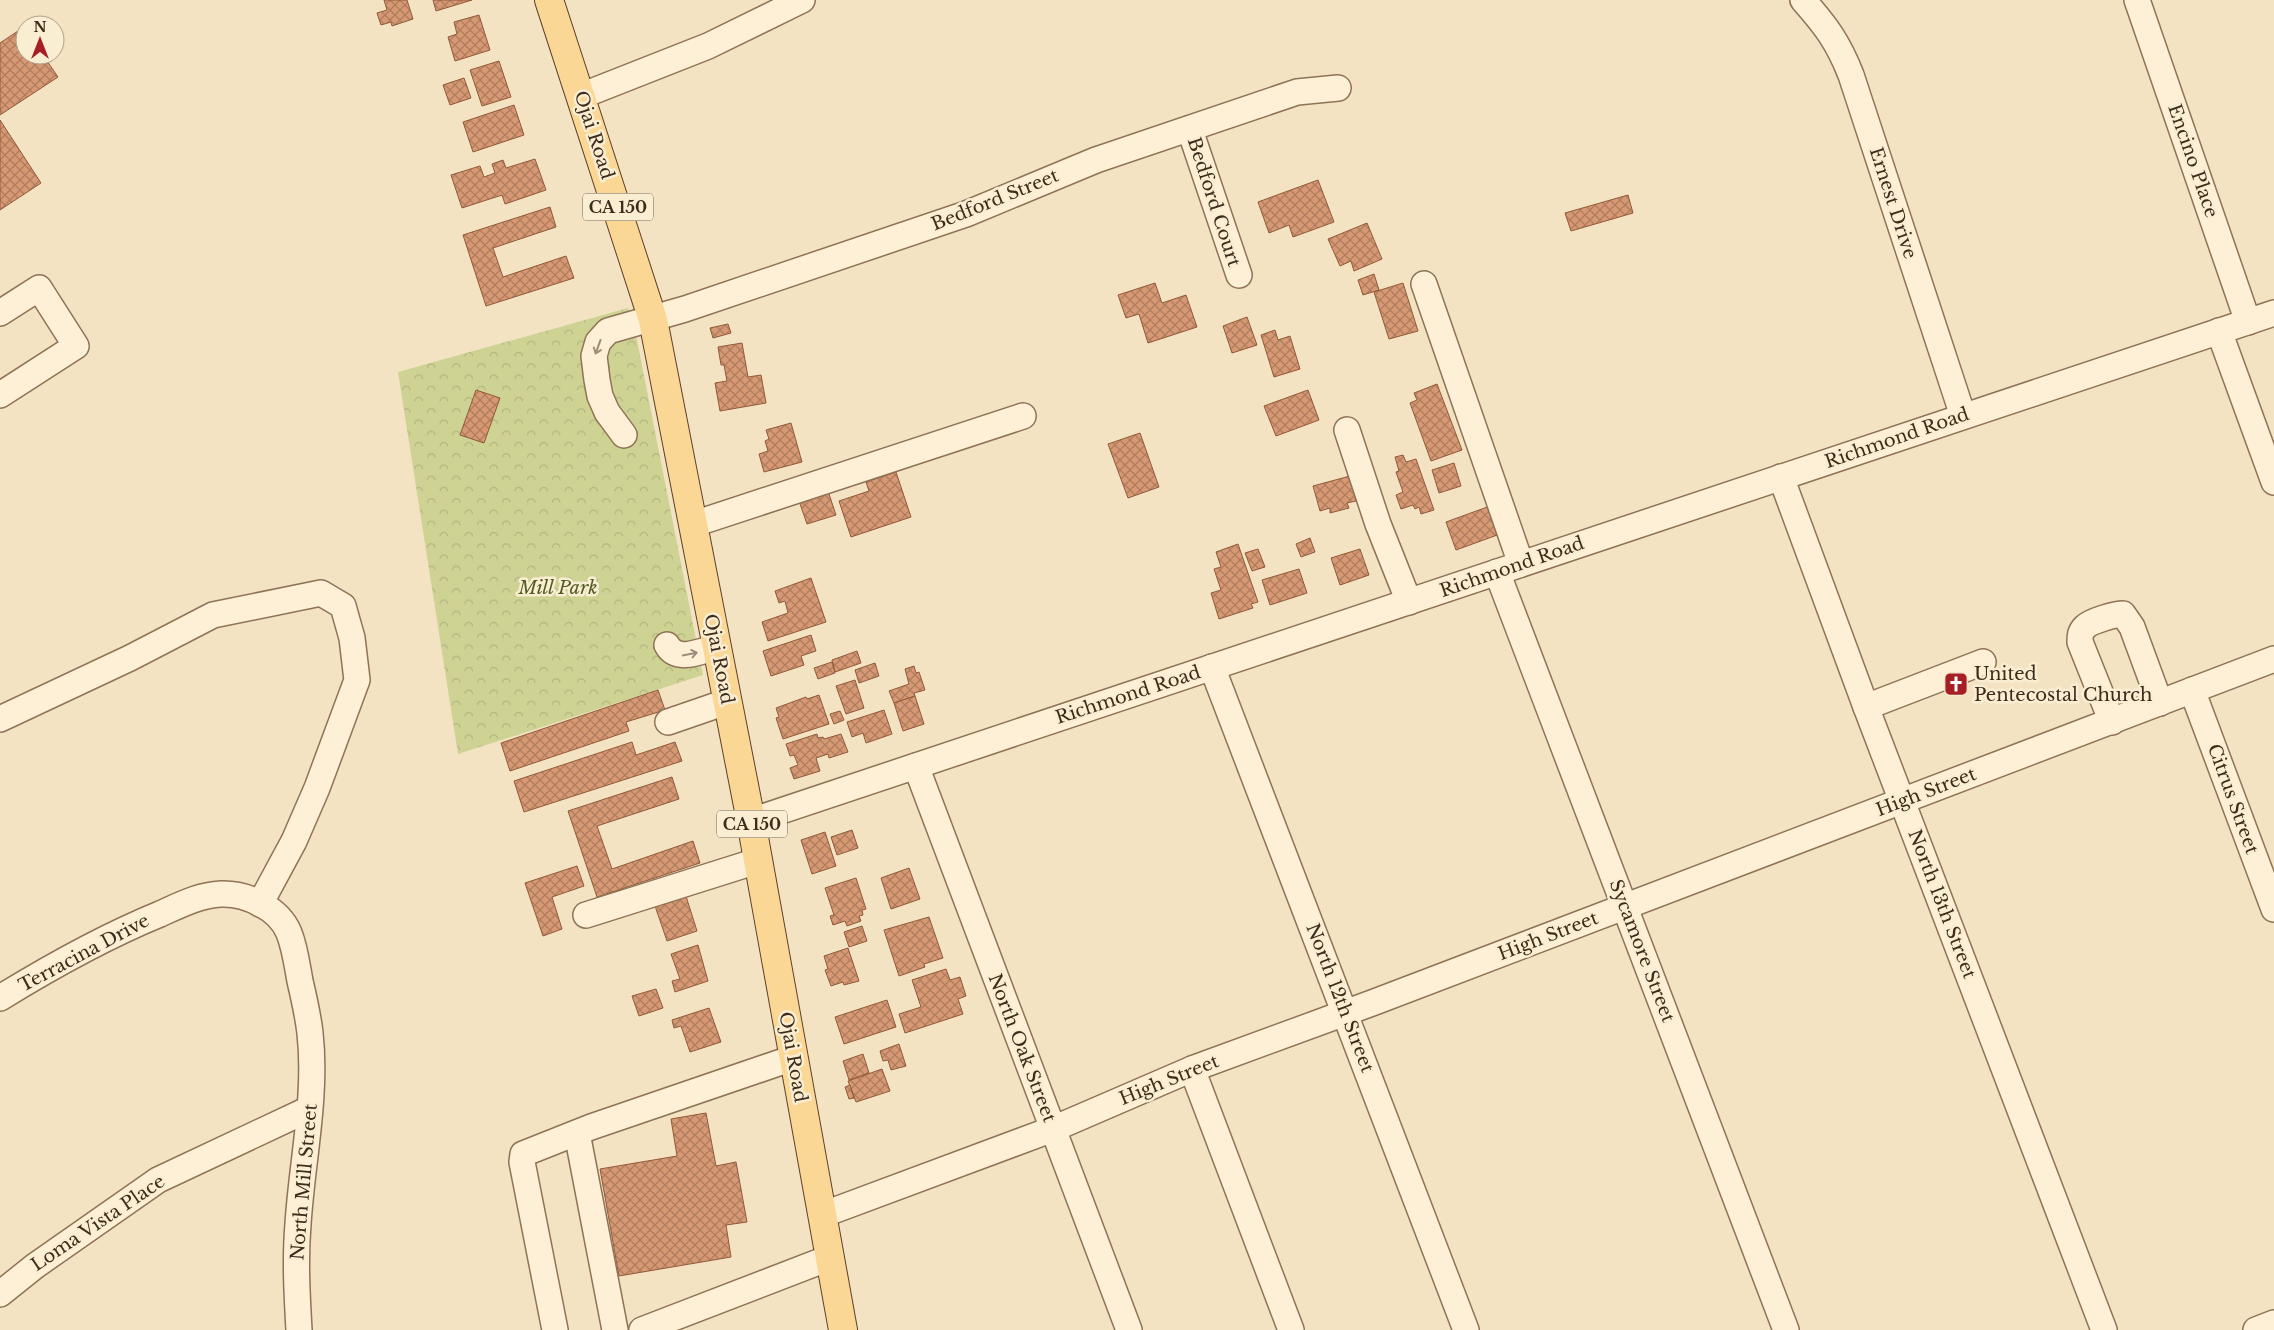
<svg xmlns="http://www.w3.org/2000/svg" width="2274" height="1330" font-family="'Libre Baskerville',serif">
  <defs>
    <pattern id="park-crowns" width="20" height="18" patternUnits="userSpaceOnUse" patternTransform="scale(1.25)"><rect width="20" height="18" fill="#ced394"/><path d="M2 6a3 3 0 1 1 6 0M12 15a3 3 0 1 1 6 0" fill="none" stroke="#b2b57f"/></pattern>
    <pattern id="building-cross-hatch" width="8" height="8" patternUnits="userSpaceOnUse" patternTransform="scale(1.25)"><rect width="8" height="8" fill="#d69973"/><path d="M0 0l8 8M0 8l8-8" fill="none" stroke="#af7d5e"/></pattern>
  </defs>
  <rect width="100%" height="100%" fill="#f3e3c2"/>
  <polygon fill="url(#park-crowns)" points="628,308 635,330 703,675 458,754 398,372"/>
  <g fill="url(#building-cross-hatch)" stroke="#915939">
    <polygon points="384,0 407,0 413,19 392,26 391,22 381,25 377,13 387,10"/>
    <polygon points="433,0 472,0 436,11"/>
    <polygon points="479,15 490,50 455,61 448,37 457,34 454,22"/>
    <polygon points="24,27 25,55 43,55 58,77 0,115 0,43"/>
    <polygon points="499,61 511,97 482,106 470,70"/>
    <polygon points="464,78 471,98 450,105 443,85"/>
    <polygon points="514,105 524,135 473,152 463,122"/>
    <polygon points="0,120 41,183 0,210"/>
    <polygon points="535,159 546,190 505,204 502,195 462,208 451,175 480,166 484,177 495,173 492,164 503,160 506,168"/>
    <polygon points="1318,180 1334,222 1293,237 1289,225 1269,233 1258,202"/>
    <polygon points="1628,195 1633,213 1571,231 1565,213"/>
    <polygon points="550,207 556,227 493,248 503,277 566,256 574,278 486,306 463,235"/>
    <polygon points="1367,223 1382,259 1354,271 1351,261 1340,266 1328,239"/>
    <polygon points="1374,274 1379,290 1363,295 1358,280"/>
    <polygon points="1155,283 1162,303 1186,295 1197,327 1148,343 1139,314 1126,318 1118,295"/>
    <polygon points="1403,283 1418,331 1389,339 1374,292"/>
    <polygon points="1247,317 1257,345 1232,353 1223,326"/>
    <polygon points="728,324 731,333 713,338 710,328"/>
    <polygon points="1275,330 1278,340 1290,336 1300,369 1274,377 1261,335"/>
    <polygon points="742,343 748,377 761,375 766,403 720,411 715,383 727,381 724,365 721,365 718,347"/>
    <polygon points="1437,384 1462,450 1431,461 1410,403 1417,400 1414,393"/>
    <polygon points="476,390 500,398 484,443 460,435"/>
    <polygon points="1308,390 1319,420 1276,436 1264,406"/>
    <polygon points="791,423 802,462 764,472 759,454 768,451 765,441 769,439 766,430"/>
    <polygon points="1140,433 1159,487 1128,498 1108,444"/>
    <polygon points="1403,455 1406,462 1416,459 1434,510 1421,514 1419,507 1415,509 1413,505 1401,509 1396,495 1403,492 1396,472 1399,471 1395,457"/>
    <polygon points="1454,463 1461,486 1439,493 1432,470"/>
    <polygon points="896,472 911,517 851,537 839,501 869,491 866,482"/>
    <polygon points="1350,476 1356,501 1347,503 1349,508 1330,513 1330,508 1320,511 1313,486"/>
    <polygon points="828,491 836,515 807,524 799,501"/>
    <polygon points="1490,506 1500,534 1456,550 1446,522"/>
    <polygon points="1310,538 1315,552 1301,557 1296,544"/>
    <polygon points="1238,544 1258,602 1251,604 1253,608 1219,619 1211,593 1221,590 1214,569 1221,567 1216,552"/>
    <polygon points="1258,549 1265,567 1252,571 1245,553"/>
    <polygon points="1360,549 1369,575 1340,585 1331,558"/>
    <polygon points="1299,569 1307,593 1270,605 1262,580"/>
    <polygon points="811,578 826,622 768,641 762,622 788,613 785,601 779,603 775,591"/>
    <polygon points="811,635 816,651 801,656 804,665 771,676 763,651"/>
    <polygon points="857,651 861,663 835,672 832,660"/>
    <polygon points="832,662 835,673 818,679 814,668"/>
    <polygon points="875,663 879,676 859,683 855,670"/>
    <polygon points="914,666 916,673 919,672 925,690 914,693 915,696 894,703 889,691 909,684 905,669"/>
    <polygon points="855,680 864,708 846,714 836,686"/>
    <polygon points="658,690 665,710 626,722 629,731 510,771 501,743"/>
    <polygon points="819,695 829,724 783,739 776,718 779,717 776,708 806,697 807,699"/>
    <polygon points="915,696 924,724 903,731 894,703"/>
    <polygon points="884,710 892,734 866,743 863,733 852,737 847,722"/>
    <polygon points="840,711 844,720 834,724 830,714"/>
    <polygon points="817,734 818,738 823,737 824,739 841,734 848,752 829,758 828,754 816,758 820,771 794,779 790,768 798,765 794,755 790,756 786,744"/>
    <polygon points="632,742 636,755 675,742 682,761 524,812 514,781"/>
    <polygon points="672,777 679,799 597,826 612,869 693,841 700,863 597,897 568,811"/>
    <polygon points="852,830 858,848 837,855 831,837"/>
    <polygon points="825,832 836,866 812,874 801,840"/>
    <polygon points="577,866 584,886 552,897 562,929 543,936 525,883"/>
    <polygon points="909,868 920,899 891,909 881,878"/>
    <polygon points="856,878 866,909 862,910 863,915 859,916 861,921 847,926 845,921 833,925 830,916 834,915 825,888"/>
    <polygon points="685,893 697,931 667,941 654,903"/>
    <polygon points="929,917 943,958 924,964 925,967 899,976 884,930"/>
    <polygon points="862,926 867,941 849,947 844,932"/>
    <polygon points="698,945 708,981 675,992 672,981 680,979 671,954"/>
    <polygon points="848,948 859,981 844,985 843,982 831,986 825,970 828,969 824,956"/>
    <polygon points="946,969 950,980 960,977 966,996 958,999 963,1014 905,1033 899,1014 921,1007 912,980"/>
    <polygon points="656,989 663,1008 639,1016 632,996"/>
    <polygon points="887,1000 896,1027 844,1044 835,1017"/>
    <polygon points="709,1008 721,1042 690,1052 681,1026 674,1028 672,1020"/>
    <polygon points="899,1044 906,1066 891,1070 888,1060 883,1061 880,1051"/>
    <polygon points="863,1054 869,1073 849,1080 843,1061"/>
    <polygon points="882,1069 890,1091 856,1102 848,1081"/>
    <polygon points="850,1085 854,1098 849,1099 845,1087"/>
    <polygon points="706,1113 716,1166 736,1162 747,1222 726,1225 731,1257 619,1276 600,1169 677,1156 671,1119"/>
  </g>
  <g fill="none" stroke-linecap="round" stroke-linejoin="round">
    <g stroke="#8f7356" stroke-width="28">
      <g id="minor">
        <path d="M1803,0C1826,26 1838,42 1851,75L1963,416"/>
        <polyline points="2137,0 2248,322"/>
        <polyline points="581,96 708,46 802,0"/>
        <polyline points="1190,130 1239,275"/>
        <polyline points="1424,284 1521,564"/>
        <polyline points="0,313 39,288 76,346 0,395"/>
        <polyline points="2219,331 2274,482"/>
        <polyline points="1347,430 1378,524 1409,602"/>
        <polyline points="624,435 607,412 600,396 597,380 594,356 598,342 608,331 685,309 966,214 1096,160 1297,92 1338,88"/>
        <polyline points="1781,477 1866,707 2104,1330"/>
        <polyline points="694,524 1023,416"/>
        <polyline points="1497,572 1786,1330"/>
        <path d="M667,645C677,663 701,651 716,647"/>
        <polyline points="1212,667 1466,1330"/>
        <polyline points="2192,690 2274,909"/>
        <polyline points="1866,707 1983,662"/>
        <polyline points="0,719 130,658 213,615 321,593 343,606 352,638 357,680 317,788 294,841 260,904"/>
        <polyline points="668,722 726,702"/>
        <path d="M2112,722L2080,642C2080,636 2080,632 2085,627C2091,621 2115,614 2123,614L2132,627L2160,703"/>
        <polyline points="916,766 1129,1330"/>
        <polyline points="751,821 2274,313"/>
        <polyline points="586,915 757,861"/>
        <path d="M0,998C52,966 104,937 160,914C180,905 199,895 221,894C246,893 279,908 289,933C295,948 297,965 300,981C304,998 308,1015 310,1033C317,1096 302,1161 298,1224C295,1260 297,1295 299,1330"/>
        <polyline points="1192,1069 1291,1330"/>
        <polyline points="577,1133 615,1330"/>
        <polyline points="822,1215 1053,1129 1192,1069 1372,1003 2274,659"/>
        <polyline points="0,1294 35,1266 158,1180 309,1109"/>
        <polyline points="555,1330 522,1162 523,1154 591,1127 793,1058"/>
        <polyline points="642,1330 829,1258"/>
        <polyline points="2256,1330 2274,1323"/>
      </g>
    </g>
    <g stroke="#5d402b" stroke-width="30">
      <polyline id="major" points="549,0 653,320 751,821 843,1330"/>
    </g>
    <use href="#minor" stroke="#fdf0d6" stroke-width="25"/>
    <use href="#major" stroke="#fad795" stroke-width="28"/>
  </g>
  <defs><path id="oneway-shaft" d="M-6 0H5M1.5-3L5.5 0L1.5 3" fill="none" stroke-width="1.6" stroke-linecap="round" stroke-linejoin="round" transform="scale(1.25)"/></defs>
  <g stroke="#9d8e79">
    <use href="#oneway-shaft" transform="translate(598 347) rotate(110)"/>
    <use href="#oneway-shaft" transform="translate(690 654) rotate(-11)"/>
  </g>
  <defs>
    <g id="church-square" transform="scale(1.25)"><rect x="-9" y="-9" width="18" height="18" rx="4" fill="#a61f25" stroke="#f9edd2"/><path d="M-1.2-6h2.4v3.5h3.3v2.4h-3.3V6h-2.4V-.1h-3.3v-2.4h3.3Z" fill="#fff"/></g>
  </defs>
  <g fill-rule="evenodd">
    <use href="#church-square" x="1956" y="684"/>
  </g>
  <g text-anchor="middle" stroke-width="5" stroke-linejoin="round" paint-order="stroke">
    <g fill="#f9edd2" stroke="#756553" stroke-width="1">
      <rect x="583" y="193.5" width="70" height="27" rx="4"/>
      <rect x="717" y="810.5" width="70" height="27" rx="4"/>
    </g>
    <g font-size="16" font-weight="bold" fill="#3d2b1c">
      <text x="618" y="213">CA 150</text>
      <text x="752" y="830">CA 150</text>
    </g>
    <g font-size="18" fill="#3d2b1c" stroke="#f9edd2">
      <text transform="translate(594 135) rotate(72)" y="6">Ojai Road</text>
      <text transform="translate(2193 161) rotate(71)" y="6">Encino Place</text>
      <text transform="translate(995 200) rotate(-22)" y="6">Bedford Street</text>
      <text transform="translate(1214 202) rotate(72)" y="6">Bedford Court</text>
      <text transform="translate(1893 203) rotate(72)" y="6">Ernest Drive</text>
      <text transform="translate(1897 438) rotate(-19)" y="6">Richmond Road</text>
      <text transform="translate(1512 567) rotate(-19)" y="6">Richmond Road</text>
      <text transform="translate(719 659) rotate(79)" y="6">Ojai Road</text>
      <text transform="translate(1128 695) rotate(-18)" y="6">Richmond Road</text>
      <text transform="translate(1926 792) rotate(-21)" y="6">High Street</text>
      <text transform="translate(2233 799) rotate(70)" y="6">Citrus Street</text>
      <text transform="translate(1942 904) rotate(69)" y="6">North 13th Street</text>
      <text transform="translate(1548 936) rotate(-21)" y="6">High Street</text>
      <text transform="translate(1642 951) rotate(69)" y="6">Sycamore Street</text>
      <text transform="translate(84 953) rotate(-28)" y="6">Terracina Drive</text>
      <text transform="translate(1340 998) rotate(69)" y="6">North 12th Street</text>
      <text transform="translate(1022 1048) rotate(69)" y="6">North Oak Street</text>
      <text transform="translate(793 1057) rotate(80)" y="6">Ojai Road</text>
      <text transform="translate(1169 1080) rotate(-22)" y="6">High Street</text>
      <text transform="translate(304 1182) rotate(-85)" y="6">North Mill Street</text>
      <text transform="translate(98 1223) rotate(-34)" y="6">Loma Vista Place</text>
    </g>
    <g font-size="18" font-style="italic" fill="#4f5c20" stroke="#f9edd2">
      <text x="558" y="594">Mill Park</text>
    </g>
    <g font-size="18" fill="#3d2b1c" stroke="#f9edd2" text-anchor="start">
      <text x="1974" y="680">United<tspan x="1974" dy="21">Pentecostal Church</tspan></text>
    </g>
  </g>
  <g transform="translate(40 40)"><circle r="24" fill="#f9edd2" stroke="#ae9f89"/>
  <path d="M0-4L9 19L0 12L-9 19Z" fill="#a61f25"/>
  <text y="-8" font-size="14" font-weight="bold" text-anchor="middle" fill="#3d2b1c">N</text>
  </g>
</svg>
